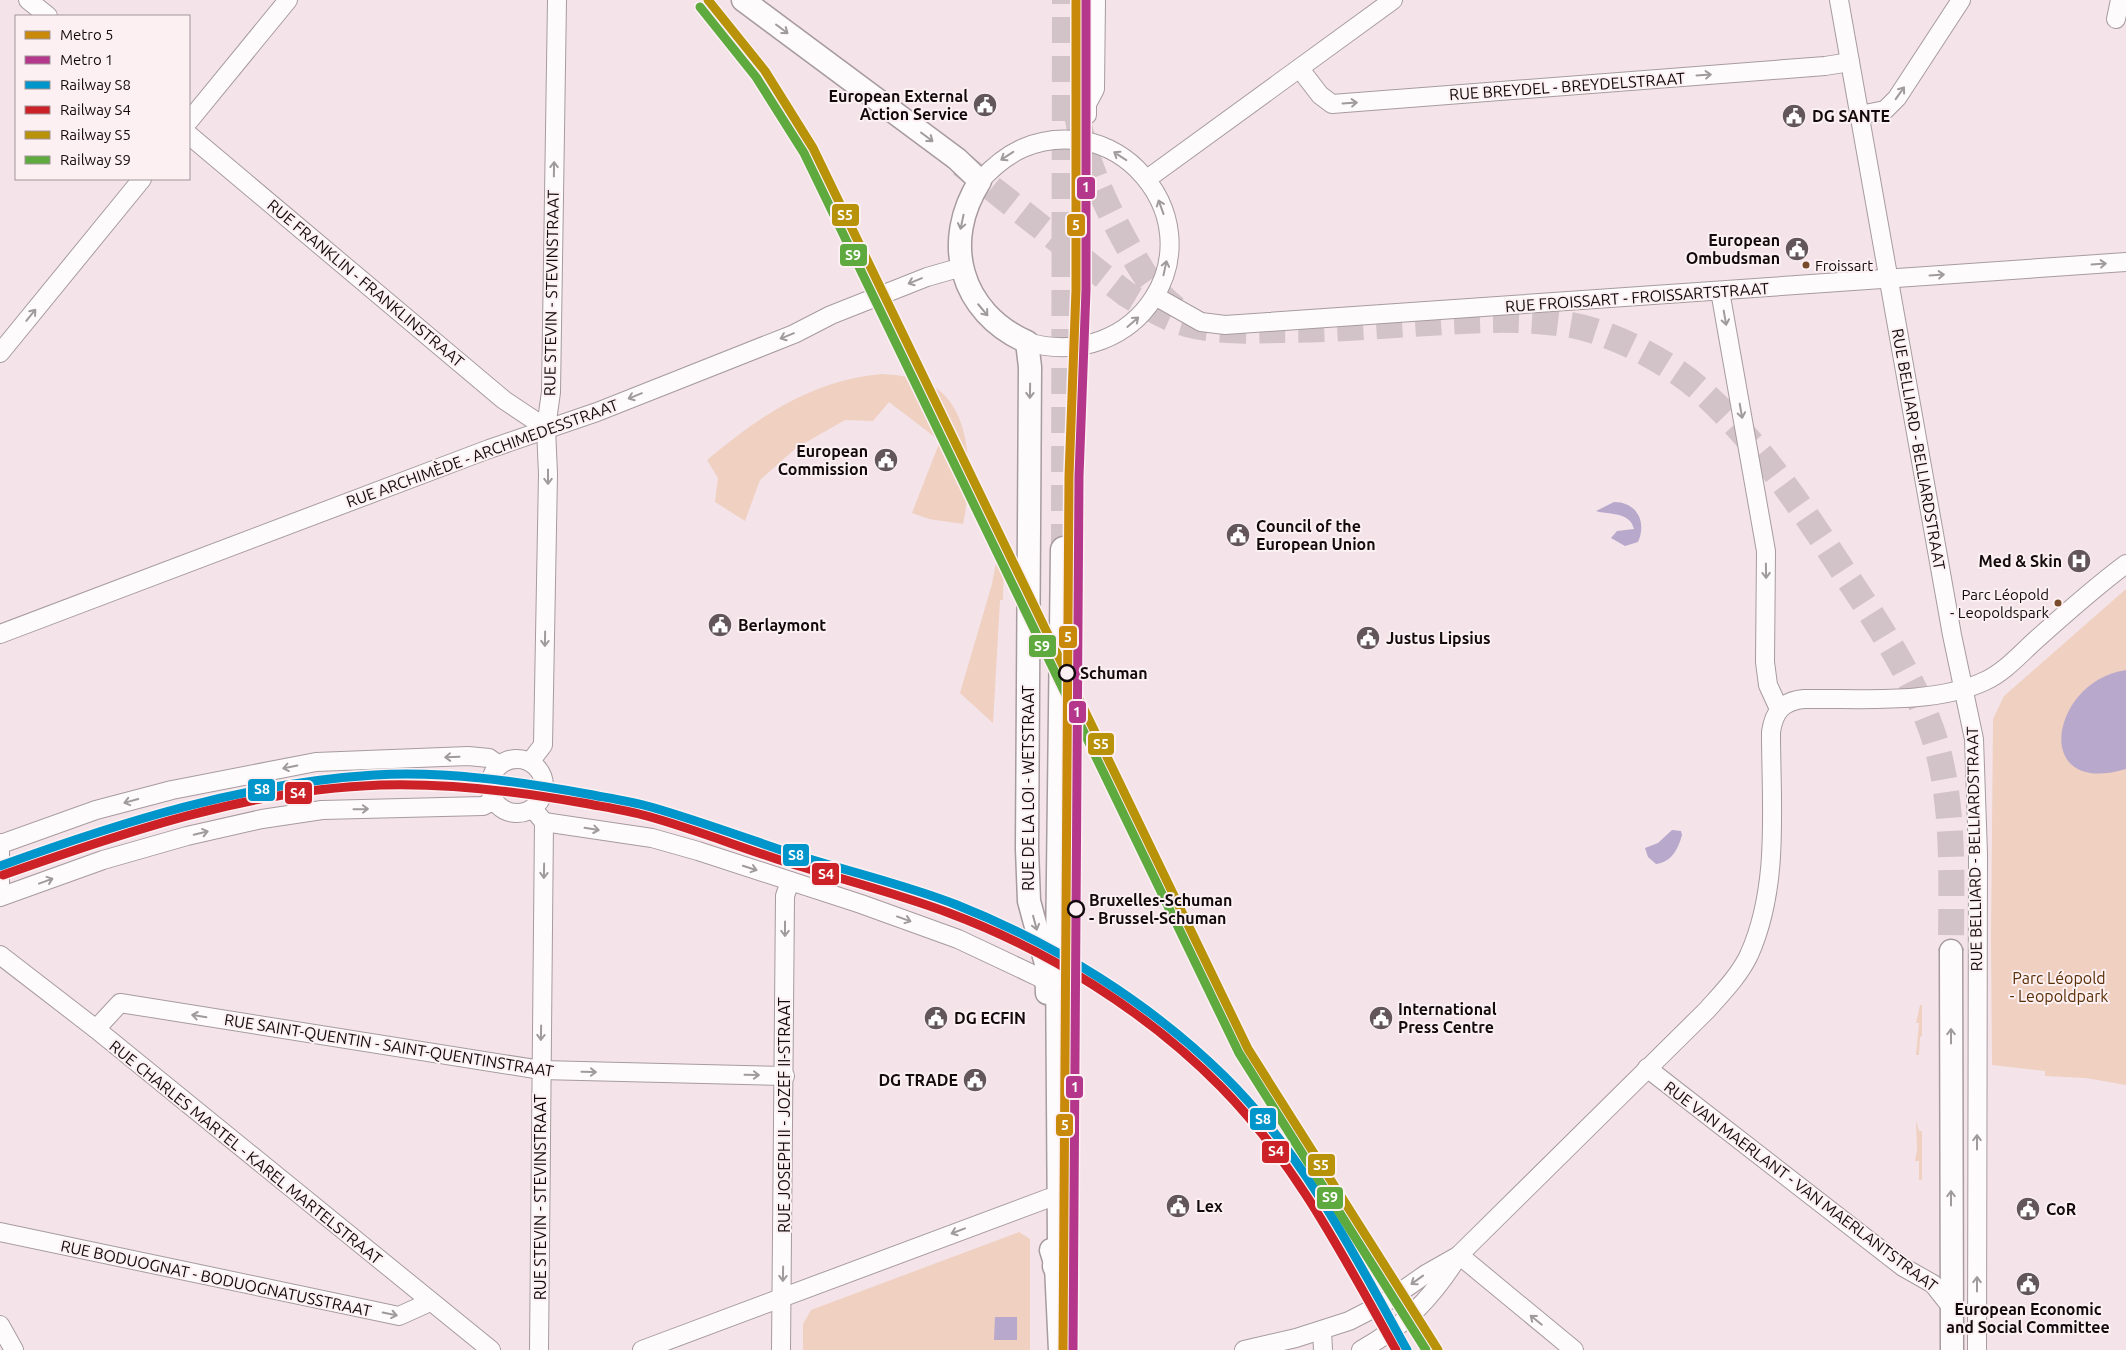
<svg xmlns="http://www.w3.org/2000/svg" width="2126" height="1350" font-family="Ubuntu,sans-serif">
  <rect width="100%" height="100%" fill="#f4e4e9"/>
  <g fill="#efd0c1">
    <rect x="1067" y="23" width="19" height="17"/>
    <path d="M882,374C899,375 915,377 931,385C975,409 972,483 963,524L929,519L912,513L940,441L889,402L873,421L845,420L796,448L760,480L745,521L715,502L718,478L707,460C759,416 813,380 882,374Z"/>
    <polygon points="997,557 1004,559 1003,600 1000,600 993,723 960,693 992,584"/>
    <polygon points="2126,589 2126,1085 2086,1078 2045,1076 2045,1071 1992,1065 1991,939 1993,719 2004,696"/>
    <polygon points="1920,1005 1922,1005 1922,1036 1920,1037 1919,1055 1916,1055 1919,1023 1916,1023"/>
    <polygon points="1916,1120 1919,1131 1922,1131 1922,1180 1919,1180 1919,1161 1915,1161 1917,1150"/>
    <polygon points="1019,1232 1030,1239 1030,1350 803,1350 803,1324 811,1310"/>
  </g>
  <g fill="#b8a8cb">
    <path d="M1614,502C1637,502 1647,522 1638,542L1625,546L1611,538L1617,531L1634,529C1630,511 1608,515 1596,511Z"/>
    <path d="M2126,670V769C2030,798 2050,681 2126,670Z"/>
    <path d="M1672,830L1681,831L1682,835C1678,849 1672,862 1656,864L1648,857L1645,848L1658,843Z"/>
    <polygon points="995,1317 1017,1317 1017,1340 994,1340"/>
  </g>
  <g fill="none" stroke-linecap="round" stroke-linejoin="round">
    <g stroke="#d2c3c8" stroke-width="26" stroke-dasharray="26 13" stroke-linecap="butt">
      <path d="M1077,115C1086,164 1105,205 1129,248C1142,271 1154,293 1176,309"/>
      <path d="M961,164L1126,294C1145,305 1166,319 1187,324C1218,332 1248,331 1280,330C1329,330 1379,326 1428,323C1476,320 1524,317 1571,325C1611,332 1667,361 1698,388C1758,441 1804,511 1847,577C1881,628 1920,688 1937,747C1955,813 1951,884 1951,951"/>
      <polyline points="1064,550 1065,0"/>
    </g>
    <g stroke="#a79b9f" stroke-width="20">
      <g id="minor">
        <polyline points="28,0 48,16"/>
        <polyline points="1839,0 1952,635 1974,739 1978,854 1977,1350"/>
        <polyline points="2116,19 2120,0"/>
        <polyline points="1300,69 1320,95 1332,104 1825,66 1850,62"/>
        <polyline points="1087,115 1087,104 1095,89 1096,0"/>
        <polyline points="1860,115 1885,110 1897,98 1961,0"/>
        <polyline points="189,121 288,0"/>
        <polyline points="189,135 504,400 546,428"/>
        <polyline points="1147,179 1393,0"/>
        <path d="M980,181C1006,152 1036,136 1077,140C1099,142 1121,153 1137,169C1217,250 1138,374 1027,342"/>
        <polyline points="1720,291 1766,551 1765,662 1768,685 1779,709"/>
        <polyline points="1155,296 1201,322 1225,325 2126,262"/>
        <polyline points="0,353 142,179"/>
        <polyline points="0,634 489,449 597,412 794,334 831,315 927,277 962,267"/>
        <circle cx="517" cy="786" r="27"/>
        <polyline points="530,762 543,745 548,474 546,428 551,392 557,0"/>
        <polyline points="533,809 544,822 539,1350"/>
        <polyline points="544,822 652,838 698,851 861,904 958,939 1047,981"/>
        <polyline points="0,843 0,884"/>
        <polyline points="1,844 96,810 172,790 316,762 468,756 489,758 499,765"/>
        <polyline points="0,897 103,860 187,836 262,819 322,810 483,806 493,801"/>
        <polyline points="0,955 96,1029 491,1350"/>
        <polyline points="96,1029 120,1003 541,1070 785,1076"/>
        <polyline points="1647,1068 1903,1267 1933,1284 1952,1308"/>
        <polyline points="0,1232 399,1316 430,1302"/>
        <polyline points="1459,1255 1574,1350"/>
        <polyline points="0,1325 14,1350"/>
        <polyline points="1322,1331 1323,1350"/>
        <polyline points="642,1350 1049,1198"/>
        <polyline points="781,1350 785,896 790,881"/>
        <polyline points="1244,1350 1296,1338 1349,1321 1386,1302 1426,1274 1456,1257"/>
        <path d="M1361,1350C1406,1325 1432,1298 1459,1255L1707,1010C1722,993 1739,976 1749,955C1780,886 1771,806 1771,732C1774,711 1783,701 1804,699C1859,698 1934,705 1985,681C2005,672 2022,652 2038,638C2067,612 2095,587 2126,564"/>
      </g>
    </g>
    <g stroke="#a79b9f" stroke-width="25">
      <g id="major">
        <path d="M743,0L957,159L980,181C941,242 960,312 1027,342L1030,367L1027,849L1029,901L1046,964L1047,993"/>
        <polyline points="1951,951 1952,1350"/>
        <polyline points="1051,1250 1056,1266 1060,1350"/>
      </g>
    </g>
    <g stroke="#a79b9f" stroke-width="29">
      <polyline id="highway" points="1056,1266 1061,1246 1059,954 1064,550"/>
    </g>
    <use href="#minor" stroke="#fdfbfc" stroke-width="18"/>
    <use href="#major" stroke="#fdfbfc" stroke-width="22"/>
    <use href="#highway" stroke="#fdfbfc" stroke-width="26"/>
    <g stroke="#fcf0f3" stroke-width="12">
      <path id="rail-1" d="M0,866C121,822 245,783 374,775C446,771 516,781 587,794C608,798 630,801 651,807C696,820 740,836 784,851C841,870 901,883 957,905C1055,944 1150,1003 1225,1077C1304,1155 1354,1254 1407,1350"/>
    </g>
    <g stroke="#fcf0f3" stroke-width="12">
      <path id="rail-2" d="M3,875C125,832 251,789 381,785C450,783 516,791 583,803C604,807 626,810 647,816C694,829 739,847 786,862C840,879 896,893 949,913C1048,950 1146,1011 1221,1087C1296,1163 1344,1258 1396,1350"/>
    </g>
    <g stroke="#fcf0f3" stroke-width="12">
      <polyline id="rail-3" points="708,0 765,71 813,148 1248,1049 1438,1350"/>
    </g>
    <g stroke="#fcf0f3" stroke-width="12">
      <polyline id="rail-4" points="700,7 756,77 804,153 1239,1053 1426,1350"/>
    </g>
    <use href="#rail-1" stroke="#0096cb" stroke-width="9"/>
    <use href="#rail-2" stroke="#cb2127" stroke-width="9"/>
    <use href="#rail-3" stroke="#b89208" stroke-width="9"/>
    <use href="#rail-4" stroke="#5faa3f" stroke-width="9"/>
    <g stroke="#fcf0f3" stroke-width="12">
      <polyline id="metro-1" points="1063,1350 1069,476 1076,290 1076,0"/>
    </g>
    <g stroke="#fcf0f3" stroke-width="12">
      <polyline id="metro-2" points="1073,1350 1079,476 1086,290 1086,0"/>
    </g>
    <use href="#metro-1" stroke="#c9890b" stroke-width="9"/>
    <use href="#metro-2" stroke="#b5378c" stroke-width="9"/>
  </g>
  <defs><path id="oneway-shaft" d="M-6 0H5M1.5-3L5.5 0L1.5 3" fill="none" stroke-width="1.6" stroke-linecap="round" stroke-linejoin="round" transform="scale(1.25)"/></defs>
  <g stroke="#9f9b9c">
    <use href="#oneway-shaft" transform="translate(782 29) rotate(37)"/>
    <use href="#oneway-shaft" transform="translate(1704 75) rotate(-4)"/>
    <use href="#oneway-shaft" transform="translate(1900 93) rotate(-55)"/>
    <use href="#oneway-shaft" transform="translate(1350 103) rotate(-4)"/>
    <use href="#oneway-shaft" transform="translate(927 137) rotate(37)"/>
    <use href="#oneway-shaft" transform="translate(1007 156) rotate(147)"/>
    <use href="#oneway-shaft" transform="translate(1120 156) rotate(-147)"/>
    <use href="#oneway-shaft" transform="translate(554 169) rotate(-89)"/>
    <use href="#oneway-shaft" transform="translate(1161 207) rotate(-110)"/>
    <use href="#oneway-shaft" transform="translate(962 222) rotate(102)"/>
    <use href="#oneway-shaft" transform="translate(2099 264) rotate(-4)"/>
    <use href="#oneway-shaft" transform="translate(1165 268) rotate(-78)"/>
    <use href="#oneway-shaft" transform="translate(1937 275) rotate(-4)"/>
    <use href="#oneway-shaft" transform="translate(915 281) rotate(158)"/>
    <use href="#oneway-shaft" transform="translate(983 310) rotate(50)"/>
    <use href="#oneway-shaft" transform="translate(31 315) rotate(-51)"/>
    <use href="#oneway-shaft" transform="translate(1725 318) rotate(80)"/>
    <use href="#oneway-shaft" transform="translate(1133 322) rotate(-41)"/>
    <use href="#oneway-shaft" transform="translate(787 336) rotate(158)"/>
    <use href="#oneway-shaft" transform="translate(1030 391) rotate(91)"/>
    <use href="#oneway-shaft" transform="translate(635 396) rotate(158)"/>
    <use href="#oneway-shaft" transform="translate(1741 411) rotate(80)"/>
    <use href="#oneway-shaft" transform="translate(548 477) rotate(90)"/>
    <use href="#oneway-shaft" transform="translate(1766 571) rotate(89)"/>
    <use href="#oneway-shaft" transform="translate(545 639) rotate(91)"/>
    <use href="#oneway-shaft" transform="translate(452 757) rotate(178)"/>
    <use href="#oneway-shaft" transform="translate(290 767) rotate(169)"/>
    <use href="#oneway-shaft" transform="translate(131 801) rotate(165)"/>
    <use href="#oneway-shaft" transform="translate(361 809) rotate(-1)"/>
    <use href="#oneway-shaft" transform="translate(592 829) rotate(9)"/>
    <use href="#oneway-shaft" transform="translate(201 833) rotate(-13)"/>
    <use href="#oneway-shaft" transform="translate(750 868) rotate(18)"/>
    <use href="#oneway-shaft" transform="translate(544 871) rotate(91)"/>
    <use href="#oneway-shaft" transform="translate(46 881) rotate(-20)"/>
    <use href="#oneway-shaft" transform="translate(904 919) rotate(20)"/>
    <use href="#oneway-shaft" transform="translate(1035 923) rotate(75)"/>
    <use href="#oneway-shaft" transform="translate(785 929) rotate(90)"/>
    <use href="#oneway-shaft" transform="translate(199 1016) rotate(-171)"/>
    <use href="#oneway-shaft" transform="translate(541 1033) rotate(91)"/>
    <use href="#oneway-shaft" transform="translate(1951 1036) rotate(-90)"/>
    <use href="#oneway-shaft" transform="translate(589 1072) rotate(1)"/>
    <use href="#oneway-shaft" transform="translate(752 1075) rotate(1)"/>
    <use href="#oneway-shaft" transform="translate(1977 1142) rotate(-90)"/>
    <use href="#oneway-shaft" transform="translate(1951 1198) rotate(-90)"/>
    <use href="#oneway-shaft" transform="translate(958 1231) rotate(159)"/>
    <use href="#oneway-shaft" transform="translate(783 1274) rotate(91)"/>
    <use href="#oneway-shaft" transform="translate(1417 1280) rotate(144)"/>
    <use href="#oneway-shaft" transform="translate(1977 1284) rotate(-90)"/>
    <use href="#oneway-shaft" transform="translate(390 1314) rotate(12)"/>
    <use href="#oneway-shaft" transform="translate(1536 1320) rotate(-141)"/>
  </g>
  <defs>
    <g id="civic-disc" transform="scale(1.25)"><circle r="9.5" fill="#62565a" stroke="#fcf0f3"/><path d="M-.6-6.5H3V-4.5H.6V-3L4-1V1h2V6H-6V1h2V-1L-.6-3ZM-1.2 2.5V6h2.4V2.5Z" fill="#fff"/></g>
    <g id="hospital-disc" transform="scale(1.25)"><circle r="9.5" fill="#62565a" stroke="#fcf0f3"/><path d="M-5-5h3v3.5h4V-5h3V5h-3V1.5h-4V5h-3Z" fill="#fff"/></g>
  </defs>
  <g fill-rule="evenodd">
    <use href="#civic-disc" x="985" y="105"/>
    <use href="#civic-disc" x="1794" y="116"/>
    <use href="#civic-disc" x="1797" y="249"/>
    <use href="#civic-disc" x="886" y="460"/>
    <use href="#civic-disc" x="1238" y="535"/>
    <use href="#hospital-disc" x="2079" y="561"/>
    <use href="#civic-disc" x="720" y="625"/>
    <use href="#civic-disc" x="1368" y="638"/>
    <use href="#civic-disc" x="936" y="1018"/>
    <use href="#civic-disc" x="1381" y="1018"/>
    <use href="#civic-disc" x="975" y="1080"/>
    <use href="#civic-disc" x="1178" y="1206"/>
    <use href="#civic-disc" x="2028" y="1209"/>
    <use href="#civic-disc" x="2028" y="1284"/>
  </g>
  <g fill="#7a4b2a" stroke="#fcf0f3" stroke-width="2">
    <circle cx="1806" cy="265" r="4.5"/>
    <circle cx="2058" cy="603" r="4.5"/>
  </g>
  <g fill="#fcf0f3" stroke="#130a0d" stroke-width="2.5">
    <circle cx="1067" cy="673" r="8"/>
    <circle cx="1076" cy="909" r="8"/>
  </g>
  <g text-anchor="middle" stroke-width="4" stroke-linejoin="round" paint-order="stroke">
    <g font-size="15" fill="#130a0d" stroke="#fcf0f3" text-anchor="start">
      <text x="1815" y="271">Froissart</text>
      <text x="2049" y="600" text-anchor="end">Parc Léopold<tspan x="2049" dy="18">- Leopoldspark</tspan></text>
    </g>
    <g font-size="16" fill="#130a0d" stroke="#fcf0f3">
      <text transform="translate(1567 86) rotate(-4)" y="6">RUE BREYDEL - BREYDELSTRAAT</text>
      <text transform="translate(366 283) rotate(40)" y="6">RUE FRANKLIN - FRANKLINSTRAAT</text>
      <text transform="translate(551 293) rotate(-89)" y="6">RUE STEVIN - STEVINSTRAAT</text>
      <text transform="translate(1637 297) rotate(-4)" y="6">RUE FROISSART - FROISSARTSTRAAT</text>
      <text transform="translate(1919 449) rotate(80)" y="6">RUE BELLIARD - BELLIARDSTRAAT</text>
      <text transform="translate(482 453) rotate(-20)" y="6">RUE ARCHIMÈDE - ARCHIMEDESSTRAAT</text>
      <text transform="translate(1028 788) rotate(-90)" y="6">RUE DE LA LOI - WETSTRAAT</text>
      <text transform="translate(1974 849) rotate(-91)" y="6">RUE BELLIARD - BELLIARDSTRAAT</text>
      <text transform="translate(389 1045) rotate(9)" y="6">RUE SAINT-QUENTIN - SAINT-QUENTINSTRAAT</text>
      <text transform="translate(784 1115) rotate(-90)" y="6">RUE JOSEPH II - JOZEF II-STRAAT</text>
      <text transform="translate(246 1152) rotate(39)" y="6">RUE CHARLES MARTEL - KAREL MARTELSTRAAT</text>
      <text transform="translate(1801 1186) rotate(37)" y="6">RUE VAN MAERLANT - VAN MAERLANTSTRAAT</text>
      <text transform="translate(540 1197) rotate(-90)" y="6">RUE STEVIN - STEVINSTRAAT</text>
      <text transform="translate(216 1278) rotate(12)" y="6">RUE BODUOGNAT - BODUOGNATUSSTRAAT</text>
    </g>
    <g font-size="16" font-weight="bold" fill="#130a0d" stroke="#fcf0f3" text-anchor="start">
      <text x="968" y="102" text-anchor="end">European External<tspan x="968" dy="18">Action Service</tspan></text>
      <text x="1812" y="122">DG SANTE</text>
      <text x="1780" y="246" text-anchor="end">European<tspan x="1780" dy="18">Ombudsman</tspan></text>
      <text x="868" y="457" text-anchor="end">European<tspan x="868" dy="18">Commission</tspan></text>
      <text x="1256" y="532">Council of the<tspan x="1256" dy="18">European Union</tspan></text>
      <text x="2062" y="567" text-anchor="end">Med &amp; Skin</text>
      <text x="738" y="631">Berlaymont</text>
      <text x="1386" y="644">Justus Lipsius</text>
      <text x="1398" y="1015">International<tspan x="1398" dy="18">Press Centre</tspan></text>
      <text x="954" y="1024">DG ECFIN</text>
      <text x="958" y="1086" text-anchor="end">DG TRADE</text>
      <text x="1196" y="1212">Lex</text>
      <text x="2046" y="1215">CoR</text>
      <text x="2028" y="1315" text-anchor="middle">European Economic<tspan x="2028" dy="18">and Social Committee</tspan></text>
    </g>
    <g font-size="16" font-weight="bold" fill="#130a0d" stroke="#fcf0f3" text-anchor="start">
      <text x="1080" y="679">Schuman</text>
      <text x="1089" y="906">Bruxelles-Schuman<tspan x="1089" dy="18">- Brussel-Schuman</tspan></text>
    </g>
    <g font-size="16" fill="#5a2e03" stroke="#fcf0f3">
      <text x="2059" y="984">Parc Léopold<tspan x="2059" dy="18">- Leopoldpark</tspan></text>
    </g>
  </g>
  <g stroke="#fcf0f3" stroke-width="2">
    <rect x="1076" y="176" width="20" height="24" rx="5" fill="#b5378c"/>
    <rect x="831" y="203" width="29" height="24" rx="5" fill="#b89208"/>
    <rect x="1066" y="213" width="20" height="24" rx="5" fill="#c9890b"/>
    <rect x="839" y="243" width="29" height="24" rx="5" fill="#5faa3f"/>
    <rect x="1058" y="625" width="20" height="24" rx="5" fill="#c9890b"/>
    <rect x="1028" y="634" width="29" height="24" rx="5" fill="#5faa3f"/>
    <rect x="1068" y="700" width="19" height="24" rx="5" fill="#b5378c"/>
    <rect x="1087" y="732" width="28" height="24" rx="5" fill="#b89208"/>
    <rect x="247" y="778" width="29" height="24" rx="5" fill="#0096cb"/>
    <rect x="284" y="781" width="29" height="24" rx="5" fill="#cb2127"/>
    <rect x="782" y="843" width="28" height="24" rx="5" fill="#0096cb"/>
    <rect x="811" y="862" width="29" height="24" rx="5" fill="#cb2127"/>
    <rect x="1065" y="1075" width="19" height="24" rx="5" fill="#b5378c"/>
    <rect x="1249" y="1107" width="28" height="24" rx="5" fill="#0096cb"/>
    <rect x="1055" y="1113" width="19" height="24" rx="5" fill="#c9890b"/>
    <rect x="1261" y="1140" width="29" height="24" rx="5" fill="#cb2127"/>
    <rect x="1307" y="1153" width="29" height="24" rx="5" fill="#b89208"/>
    <rect x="1316" y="1186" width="28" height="24" rx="5" fill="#5faa3f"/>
  </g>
  <g font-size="14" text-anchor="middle" font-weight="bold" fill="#fff">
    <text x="1086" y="192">1</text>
    <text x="845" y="220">S5</text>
    <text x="1076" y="230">5</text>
    <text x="853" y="260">S9</text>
    <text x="1068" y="642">5</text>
    <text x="1042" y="651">S9</text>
    <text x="1077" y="717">1</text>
    <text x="1101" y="749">S5</text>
    <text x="262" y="794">S8</text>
    <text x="298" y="798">S4</text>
    <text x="796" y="860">S8</text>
    <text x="826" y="879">S4</text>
    <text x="1075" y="1092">1</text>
    <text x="1263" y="1124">S8</text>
    <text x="1065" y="1130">5</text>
    <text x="1276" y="1156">S4</text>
    <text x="1321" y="1170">S5</text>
    <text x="1330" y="1202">S9</text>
  </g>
  <rect x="15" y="15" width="175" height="165" fill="#fcf0f3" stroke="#9f9497"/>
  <rect x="25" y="31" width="25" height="8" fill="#c9890b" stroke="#9f9497"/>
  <text x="60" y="40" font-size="15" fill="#130a0d">Metro 5</text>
  <rect x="25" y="56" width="25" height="8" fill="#b5378c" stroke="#9f9497"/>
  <text x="60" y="65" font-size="15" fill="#130a0d">Metro 1</text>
  <rect x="25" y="81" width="25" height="8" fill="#0096cb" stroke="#9f9497"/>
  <text x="60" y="90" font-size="15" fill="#130a0d">Railway S8</text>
  <rect x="25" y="106" width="25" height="8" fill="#cb2127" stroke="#9f9497"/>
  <text x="60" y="115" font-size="15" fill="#130a0d">Railway S4</text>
  <rect x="25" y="131" width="25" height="8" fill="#b89208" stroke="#9f9497"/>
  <text x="60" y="140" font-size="15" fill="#130a0d">Railway S5</text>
  <rect x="25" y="156" width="25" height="8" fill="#5faa3f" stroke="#9f9497"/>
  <text x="60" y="165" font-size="15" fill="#130a0d">Railway S9</text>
</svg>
